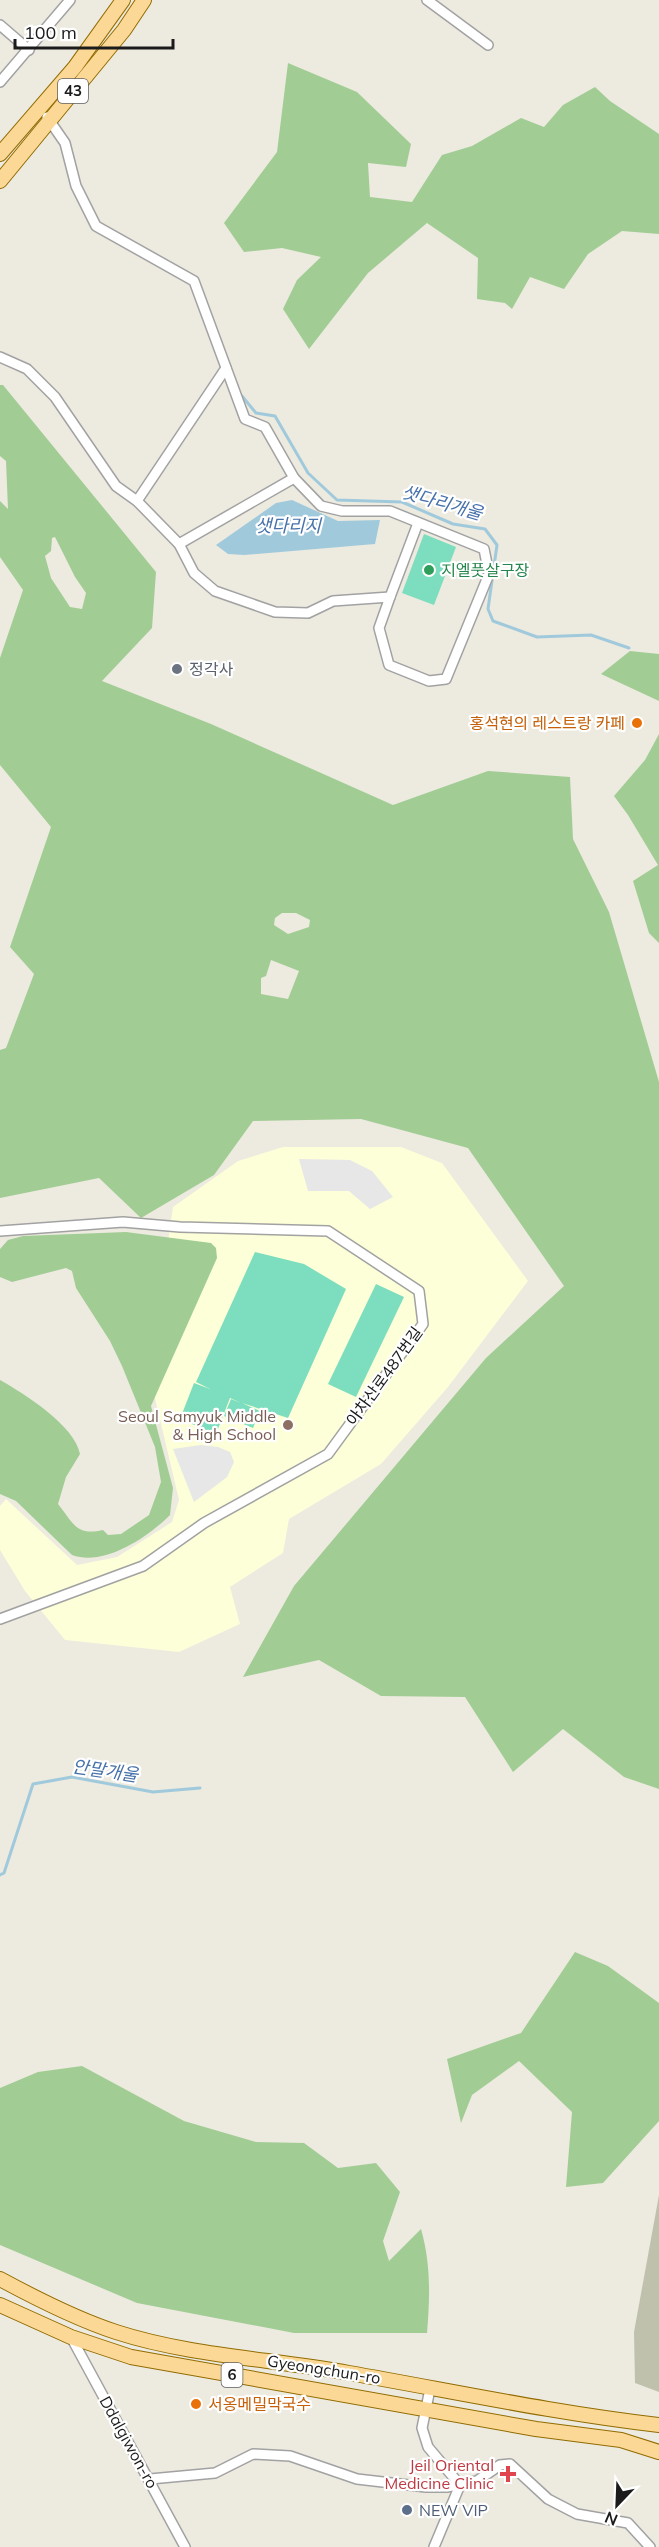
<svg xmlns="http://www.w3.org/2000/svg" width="659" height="2547" font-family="Mulish,'Noto Sans KR',sans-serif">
  <rect width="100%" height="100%" fill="#edeae0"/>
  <polygon fill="#fcffd7" points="283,1147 401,1147 442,1163 528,1281 448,1387 381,1464 289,1519 283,1553 230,1587 240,1624 179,1652 65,1640 25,1591 0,1550 0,1506 6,1499 77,1565 117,1557 172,1522 179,1500 149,1373 173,1207 238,1161"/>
  <polygon fill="#c0c1ac" points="659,2195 659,2392 635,2383 634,2332"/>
  <g fill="#a1cd94" fill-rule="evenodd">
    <polygon points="288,63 357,92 411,144 406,167 368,163 370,197 412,202 442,155 472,146 521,118 544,127 563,105 595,87 610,101 659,134 659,234 622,231 588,254 564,289 530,277 512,309 505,303 477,299 478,258 427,223 368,273 309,349 283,309 297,280 321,257 282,248 244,252 224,223 277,152"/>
    <path d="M0,385H3L156,572L152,628L102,681L211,724L393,805L488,771L570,777L573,839L609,912L659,1082V1789L624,1777L563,1729L513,1772L465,1697L381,1696L319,1660L243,1677L294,1586L486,1358L564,1286L468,1148L361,1119L253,1121L214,1175L141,1218L99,1178L0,1198V1050L6,1048L34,974L10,947L51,827L0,765V658L23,590L0,557V501L8,509L6,461L0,456ZM55,537L75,577L86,593L82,609L70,607L51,578L45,556L51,551L52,538ZM282,913H296L310,920L309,927L288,934L274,925L275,918ZM271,960L299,971L288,999L261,994V978L266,976Z"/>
    <polygon points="630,651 659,654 659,701 601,674"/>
    <polygon points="659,734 659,943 649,933 633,881 658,865 628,815 614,796 645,760"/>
    <path d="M126,1232L211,1243L216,1248L217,1258L151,1406L173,1488L170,1515C148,1537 104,1567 72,1555L16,1501L0,1494V1380C25,1394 75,1426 80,1454L66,1477L58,1504C74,1524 76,1536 103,1530L108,1535L121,1534L149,1515L161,1482L155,1447L122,1366L110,1341L76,1288L72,1271L66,1268L12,1282L0,1277V1249L8,1240L23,1236Z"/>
    <polygon points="575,1952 608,1966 659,2003 659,2121 603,2183 566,2187 572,2112 519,2061 472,2095 461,2123 447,2059 521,2033"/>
    <path d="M82,2066L184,2121L256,2142L304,2143L338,2168L376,2163L400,2192L383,2241L389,2261L421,2229C431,2264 430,2297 427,2333H294L137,2303L0,2245V2088L38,2072Z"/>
  </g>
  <g fill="#7cdebf">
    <polygon points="424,534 456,547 434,605 402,593"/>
    <polygon points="255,1252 304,1264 346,1289 288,1418 242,1403 260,1411 253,1428 224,1416 231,1399 241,1403 230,1398 216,1434 180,1419 194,1383 210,1389 196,1382"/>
    <polygon points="376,1284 404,1297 356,1397 328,1384"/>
  </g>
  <g fill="#e7e7e7">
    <polygon points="299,1159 350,1160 372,1171 393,1197 370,1209 349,1191 308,1191"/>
    <polygon points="201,1445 218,1447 230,1452 234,1462 227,1477 194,1502 173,1449"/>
  </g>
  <polygon fill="#a0cadc" points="292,500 338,521 380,520 375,544 244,555 228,554 216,545 276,503"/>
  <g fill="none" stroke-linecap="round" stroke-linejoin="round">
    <g stroke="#a0cadc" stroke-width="3">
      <polyline points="242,396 256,413 275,416 308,473 337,500 402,502 453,524 485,529 497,545 488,609 493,621 537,637 591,635 629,648"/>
      <polyline points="0,1875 4,1873 33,1784 72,1777 153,1792 200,1788"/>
    </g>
    <g stroke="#a2a2a2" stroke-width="12">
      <g id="minor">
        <polyline points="427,0 488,45"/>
        <polyline points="0,25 29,50"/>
        <polyline points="0,82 70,0"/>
        <polyline points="0,357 27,369 55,397 116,486 137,501 179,544 194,573 215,591 275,612 308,613 333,601 390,597 379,628 389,665 429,681 446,679 489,574 484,549 390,511 342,511 321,506 294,478 265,427 245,419 194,281 96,226 76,186 65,143 47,117"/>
        <polyline points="137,501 226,368"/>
        <polyline points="179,544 294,478"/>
        <polyline points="390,597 418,523"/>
        <polyline points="0,1231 123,1222 180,1227 328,1231 419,1291 423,1324 328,1454 204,1523 143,1566 0,1619"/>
        <polyline points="71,2337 185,2547"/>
        <polyline points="430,2389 422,2428 428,2447 460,2485 434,2547"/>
        <polyline points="150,2479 215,2473 253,2454 290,2456 357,2479 426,2487 447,2487 477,2481 500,2465 510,2464 548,2499 577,2514 628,2523 650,2547"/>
      </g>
    </g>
    <g stroke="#926c00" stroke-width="16">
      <g id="primary">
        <polyline points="0,154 75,67 123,0"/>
        <polyline points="0,181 124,30 144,0"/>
        <path d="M0,2279C37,2299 76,2319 116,2332C190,2356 273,2359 349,2373C452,2391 555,2413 659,2425"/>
        <polyline points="0,2305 71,2337 131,2357 536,2429 621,2440 659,2452"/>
      </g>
    </g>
    <use href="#minor" stroke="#fff" stroke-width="9"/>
    <use href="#primary" stroke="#fcd896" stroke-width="14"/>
  </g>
  <circle fill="#2e9e5b" stroke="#fff" stroke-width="2" cx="429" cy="570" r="6"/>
  <circle fill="#6b7280" stroke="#fff" stroke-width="2" cx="177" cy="669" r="6"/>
  <g fill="#e8710a" stroke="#fff" stroke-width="2">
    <circle cx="637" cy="723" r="6"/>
    <circle cx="196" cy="2404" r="6"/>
  </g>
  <circle fill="#8d6e63" stroke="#fff" stroke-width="2" cx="288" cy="1425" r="6"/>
  <path fill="#e0444e" stroke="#fff" stroke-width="2" d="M505 2465h6v6h6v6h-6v6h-6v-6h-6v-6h6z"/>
  <circle fill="#5c6f8a" stroke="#fff" stroke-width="2" cx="407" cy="2510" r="6"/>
  <g text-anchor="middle" stroke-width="4.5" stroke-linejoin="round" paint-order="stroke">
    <g fill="#fff" stroke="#5f5f5f" stroke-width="1.5">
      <rect x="58" y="79" width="30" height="24" rx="4.5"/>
      <rect x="221.5" y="2363" width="21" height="24" rx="4.5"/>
    </g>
    <g font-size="15" font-weight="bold" fill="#1b1b1b">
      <text x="73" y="96">43</text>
      <text x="232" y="2380">6</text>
    </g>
    <g font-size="16" fill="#27864d" stroke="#fff" text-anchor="start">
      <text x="441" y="576">지엘풋살구장</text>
    </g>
    <g font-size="16" fill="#5b616d" stroke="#fff" text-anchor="start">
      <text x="189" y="675">정각사</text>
    </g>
    <g font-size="16" fill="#c56008" stroke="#fff" text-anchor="end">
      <text x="625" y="729">홍석현의 레스트랑 카페</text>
      <text x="208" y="2410" text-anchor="start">서옹메밀막국수</text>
    </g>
    <g font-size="16" fill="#1b1b1b" stroke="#fff">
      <text transform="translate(384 1376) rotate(-54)" y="6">아차산로487번길</text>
      <text transform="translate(324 2369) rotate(9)" y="6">Gyeongchun-ro</text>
      <text transform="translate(129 2442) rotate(61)" y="6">Ddalgiwon-ro</text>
    </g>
    <g font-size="16" fill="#785e54" stroke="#fff" text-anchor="end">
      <text x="276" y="1422">Seoul Samyuk Middle<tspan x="276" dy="18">&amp; High School</tspan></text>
    </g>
    <g font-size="16" fill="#be3a42" stroke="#fff" text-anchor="end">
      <text x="494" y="2471">Jeil Oriental<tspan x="494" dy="18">Medicine Clinic</tspan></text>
    </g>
    <g font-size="16" fill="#4e5e75" stroke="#fff" text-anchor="start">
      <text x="419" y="2516">NEW VIP</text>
    </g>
    <g font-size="18" font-style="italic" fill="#4872aa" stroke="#fff">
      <text transform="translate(442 503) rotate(16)" y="6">샛다리개울</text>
      <text x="288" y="532">샛다리지</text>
      <text transform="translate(105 1771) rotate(8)" y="6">안말개울</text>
    </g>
  </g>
  <g transform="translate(617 2505) rotate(203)" stroke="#ffffff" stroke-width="4.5" paint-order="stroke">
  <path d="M0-4.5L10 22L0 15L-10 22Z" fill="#1b1b1b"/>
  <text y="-9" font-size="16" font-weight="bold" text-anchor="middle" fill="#1b1b1b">N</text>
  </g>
  <path d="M15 39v9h158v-9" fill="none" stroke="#1b1b1b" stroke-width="3"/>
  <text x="24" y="39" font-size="18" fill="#1b1b1b" stroke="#ffffff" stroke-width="4.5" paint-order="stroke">100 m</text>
</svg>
